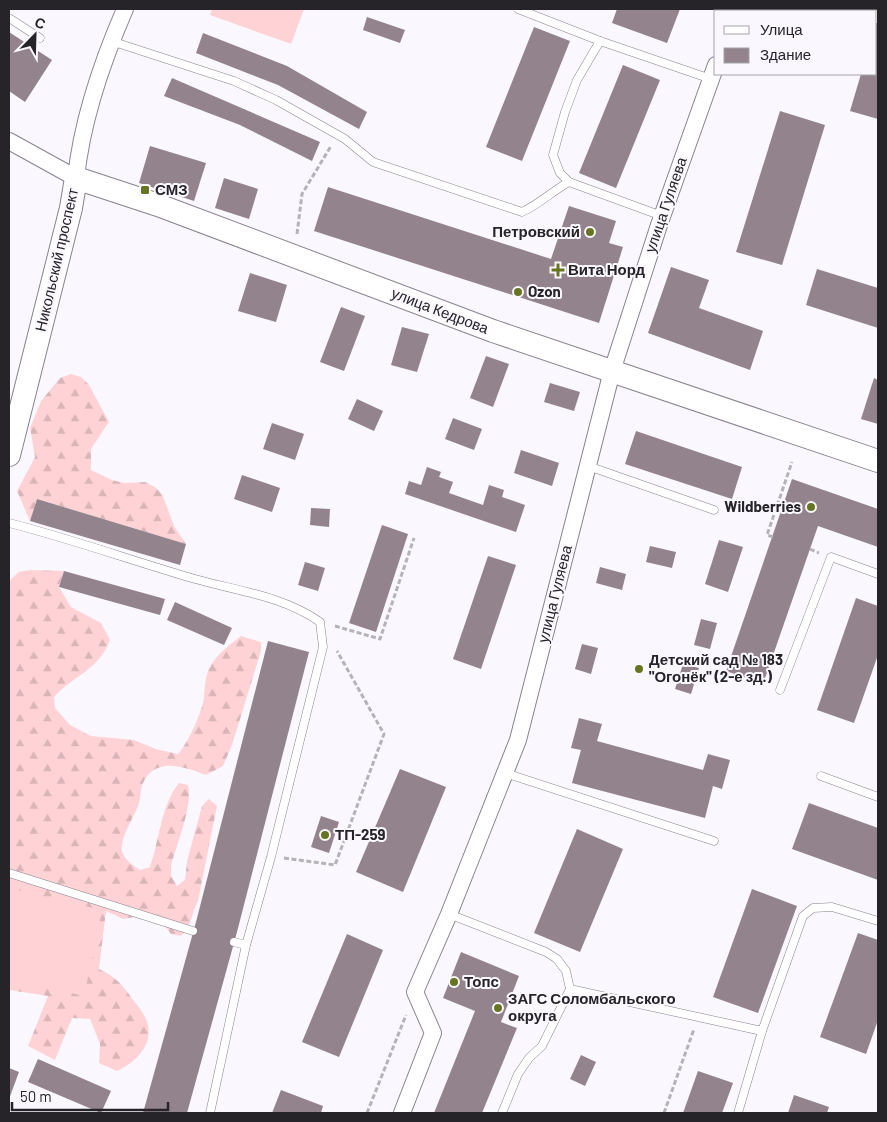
<svg xmlns="http://www.w3.org/2000/svg" width="887" height="1122" font-family="Barlow,sans-serif">
  <defs>
    <pattern id="forest-firs" width="22" height="20" patternUnits="userSpaceOnUse" patternTransform="scale(1.25)"><rect width="22" height="20" fill="#ffd3d6"/><path d="M5 1l3.5 6h-7zM16 11l3.5 6h-7z" fill="#dab5b8"/></pattern>
  </defs>
  <rect width="100%" height="100%" fill="#faf8fe"/>
  <g fill="url(#forest-firs)">
    <polygon points="71,374 81,377 89,385 109,422 91,449 91,470 112,480 124,483 145,482 155,487 162,494 174,526 186,544 37,499 30,521 17,491 35,457 30,428 41,401 60,378"/>
    <path d="M30,570L64,571L59,587L71,607L101,623L110,640C97,672 75,674 54,697L55,708L70,725L91,736L134,740L156,749L178,754C189,741 198,720 203,703C206,688 203,676 213,662C220,652 231,644 241,636L261,642V651L232,745L223,766L206,775C192,770 172,762 158,768C152,770 147,775 144,781C140,788 141,796 139,803C135,816 117,842 123,854C126,861 134,866 140,870L150,867C159,841 161,805 179,783L188,785C193,806 177,843 171,866V876L177,886L185,880L187,861L202,806L209,799L217,806L198,901C191,913 193,925 181,936L171,934L165,926L141,916L123,919L106,911L99,969C115,976 124,986 133,1000C138,1006 143,1012 146,1019C156,1042 137,1062 117,1071L99,1063L100,1044L90,1019L72,1018L55,1060L28,1046L48,996L9,990V581L19,572Z"/>
  </g>
  <g fill="#ffd3d6">
    <polygon points="212,9 304,9 291,44 210,15"/>
    <polygon points="9,888 102,910 84,996 9,979"/>
  </g>
  <g fill="#92838d">
    <polygon points="617,9 680,9 667,43 612,23"/>
    <polygon points="367,17 405,30 400,43 363,30"/>
    <polygon points="876,23 878,23 878,119 850,111 861,74 876,74"/>
    <polygon points="534,27 570,41 522,161 486,147"/>
    <polygon points="9,32 52,60 25,102 9,91"/>
    <polygon points="203,33 287,66 367,112 359,129 278,85 196,53"/>
    <polygon points="623,65 660,80 616,188 579,173"/>
    <polygon points="172,78 320,142 312,161 240,125 164,96"/>
    <polygon points="780,111 825,125 782,265 736,252"/>
    <polygon points="150,146 206,163 194,201 139,183"/>
    <polygon points="224,178 258,189 249,219 215,208"/>
    <polygon points="328,187 551,259 569,206 616,221 609,243 623,247 599,323 314,231"/>
    <polygon points="671,267 709,280 699,308 763,331 750,370 648,333"/>
    <polygon points="817,269 878,288 878,328 806,305"/>
    <polygon points="250,273 287,285 276,322 238,311"/>
    <polygon points="341,307 365,316 344,371 320,362"/>
    <polygon points="402,327 429,334 417,372 391,365"/>
    <polygon points="486,356 509,364 493,407 470,398"/>
    <polygon points="874,378 878,380 878,424 861,419"/>
    <polygon points="550,383 580,392 574,411 544,402"/>
    <polygon points="357,399 383,411 374,431 348,419"/>
    <polygon points="453,418 482,429 474,450 445,439"/>
    <polygon points="272,423 304,434 295,460 263,449"/>
    <polygon points="636,431 742,467 732,499 625,464"/>
    <polygon points="521,450 559,463 552,486 514,473"/>
    <polygon points="427,467 441,472 439,477 453,482 449,493 483,505 489,485 504,490 502,497 525,505 516,532 405,494 409,481 421,485"/>
    <polygon points="242,475 280,488 272,512 234,499"/>
    <polygon points="792,479 878,509 878,547 818,526 763,684 726,671"/>
    <polygon points="37,499 186,544 180,565 30,521"/>
    <polygon points="311,508 330,509 329,527 310,525"/>
    <polygon points="382,525 408,534 376,632 349,623"/>
    <polygon points="719,540 743,547 728,592 705,584"/>
    <polygon points="650,546 676,552 672,568 646,562"/>
    <polygon points="488,556 516,565 481,669 453,659"/>
    <polygon points="305,562 325,568 318,591 298,585"/>
    <polygon points="600,567 626,574 622,590 596,583"/>
    <polygon points="64,571 165,599 160,615 59,587"/>
    <polygon points="856,598 878,606 878,655 854,723 817,710"/>
    <polygon points="175,602 232,628 224,645 167,620"/>
    <polygon points="701,619 717,623 710,649 694,645"/>
    <polygon points="268,641 309,652 237,932 187,1113 143,1113 196,922"/>
    <polygon points="582,644 598,648 591,674 575,669"/>
    <polygon points="683,664 699,668 691,694 675,689"/>
    <polygon points="579,718 602,724 597,741 703,770 708,754 730,760 722,789 713,786 705,818 572,783 581,750 571,748"/>
    <polygon points="400,769 446,787 403,892 356,872"/>
    <polygon points="809,803 878,828 878,880 792,849"/>
    <polygon points="321,816 339,822 329,853 311,847"/>
    <polygon points="577,829 623,849 580,952 534,933"/>
    <polygon points="752,889 797,906 758,1013 713,997"/>
    <polygon points="858,933 878,940 878,1020 866,1054 820,1037"/>
    <polygon points="347,934 383,950 339,1057 302,1042"/>
    <polygon points="461,952 519,976 501,1022 517,1028 482,1113 434,1113 475,1011 443,998"/>
    <polygon points="581,1055 596,1062 585,1086 570,1079"/>
    <polygon points="38,1059 111,1091 101,1113 28,1082"/>
    <polygon points="9,1068 19,1072 9,1099"/>
    <polygon points="698,1071 733,1083 722,1113 683,1113"/>
    <polygon points="281,1090 323,1106 321,1113 272,1113"/>
    <polygon points="794,1095 829,1107 827,1113 788,1113"/>
  </g>
  <g fill="none" stroke-linecap="round" stroke-linejoin="round">
    <g stroke="#888291" stroke-width="9">
      <g id="lane">
        <polyline points="518,9 600,41"/>
        <polyline points="9,18 40,38"/>
        <path d="M111,41L234,81L276,100L345,139L373,162L522,212C540,204 552,191 569,182"/>
        <polyline points="662,216 569,182 560,173 553,155 565,112 577,80 600,41 711,79"/>
        <polyline points="588,466 714,510"/>
        <path d="M9,523C72,539 133,561 195,579C238,591 283,596 320,622L323,647L271,857L246,945L210,1113"/>
        <polyline points="780,690 831,557 878,574"/>
        <polyline points="505,773 714,841"/>
        <polyline points="821,776 878,797"/>
        <polyline points="9,873 193,931"/>
        <polyline points="449,914 546,952 557,959 566,971 570,989 542,1046 529,1058 518,1074 502,1113"/>
        <polyline points="234,942 246,945"/>
        <polyline points="570,989 762,1031"/>
        <polyline points="738,1113 762,1031 803,916 813,908 832,907 878,921"/>
      </g>
    </g>
    <g stroke="#888291" stroke-width="18">
      <g id="street">
        <polyline points="735,11 736,9"/>
        <path d="M9,141L76,178C82,119 102,62 125,9"/>
        <polyline points="402,1113 433,1033 415,992 449,914 518,740 612,371 659,225 716,65"/>
      </g>
    </g>
    <g stroke="#888291" stroke-width="24">
      <polyline id="secondary" points="9,455 71,208 76,178 158,205 493,331 878,461"/>
    </g>
    <g stroke="#b5b3b9" stroke-width="3" stroke-dasharray="5 2.5" stroke-linecap="butt">
      <polyline points="297,234 302,194 331,146"/>
      <polyline points="773,537 767,535 792,462"/>
      <polyline points="810,549 819,553"/>
      <polyline points="335,626 380,639 414,538"/>
      <polyline points="284,858 335,865 384,734 337,651"/>
      <polyline points="367,1113 406,1015"/>
      <polyline points="664,1113 694,1029"/>
    </g>
    <use href="#lane" stroke="#fff" stroke-width="8"/>
    <use href="#street" stroke="#fff" stroke-width="16"/>
    <use href="#secondary" stroke="#fff" stroke-width="22"/>
  </g>
  <g fill="#677420" stroke="#faf8fe" stroke-width="2">
    <rect x="140" y="185" width="10" height="10" rx="2.5"/>
    <circle cx="590" cy="232" r="5"/>
    <path d="M555.5 262.5h5v5h5v5h-5v5h-5v-5h-5v-5h5z"/>
    <circle cx="518" cy="292" r="5"/>
    <circle cx="811" cy="507" r="5"/>
    <circle cx="639" cy="669" r="5"/>
    <circle cx="325" cy="835" r="5"/>
    <circle cx="454" cy="982" r="5"/>
    <circle cx="498" cy="1008" r="5"/>
  </g>
  <g text-anchor="middle" stroke-width="4" stroke-linejoin="round" paint-order="stroke">
    <g font-size="15" font-weight="bold" fill="#262329" stroke="#faf8fe" text-anchor="start">
      <text x="155" y="195">СМЗ</text>
      <text x="580" y="237" text-anchor="end">Петровский</text>
      <text x="568" y="275">Вита Норд</text>
      <text x="528" y="297">Ozon</text>
      <text x="801" y="512" text-anchor="end">Wildberries</text>
      <text x="649" y="665">Детский сад № 183<tspan x="649" dy="17">"Огонёк" (2-е зд.)</tspan></text>
      <text x="335" y="840">ТП-259</text>
      <text x="464" y="987">Топс</text>
      <text x="508" y="1004">ЗАГС Соломбальского<tspan x="508" dy="17">округа</tspan></text>
    </g>
    <g font-size="15" fill="#262329" stroke="#faf8fe">
      <text transform="translate(666 205) rotate(-71)" y="5">улица Гуляева</text>
      <text transform="translate(57 260) rotate(-77)" y="5">Никольский проспект</text>
      <text transform="translate(440 311) rotate(21)" y="5">улица Кедрова</text>
      <text transform="translate(555 594) rotate(-76)" y="5">улица Гуляева</text>
    </g>
  </g>
  <rect width="887" height="1122" fill="none" stroke="#262329" stroke-width="20"/>
  <rect x="714" y="10" width="162" height="65" fill="#faf8fe" stroke="#a5a3a9"/>
  <rect x="724" y="26" width="25" height="8" fill="#ffffff" stroke="#a5a3a9"/>
  <text x="760" y="35" font-size="15" fill="#262329">Улица</text>
  <rect x="724" y="48" width="25" height="15" fill="#92838d" stroke="#a5a3a9"/>
  <text x="760" y="60" font-size="15" fill="#262329">Здание</text>
  <g transform="translate(35 35) rotate(23)" stroke="#faf8fe" stroke-width="4" paint-order="stroke">
  <path d="M0-4L9 19L0 12L-9 19Z" fill="#262329"/>
  <text y="-8" font-size="14" font-weight="bold" text-anchor="middle" fill="#262329">С</text>
  </g>
  <path d="M12 1102v8h156v-8" fill="none" stroke="#262329" stroke-width="2.5"/>
  <text x="20" y="1102" font-size="15" fill="#262329" stroke="#faf8fe" stroke-width="4" paint-order="stroke">50 m</text>
</svg>
